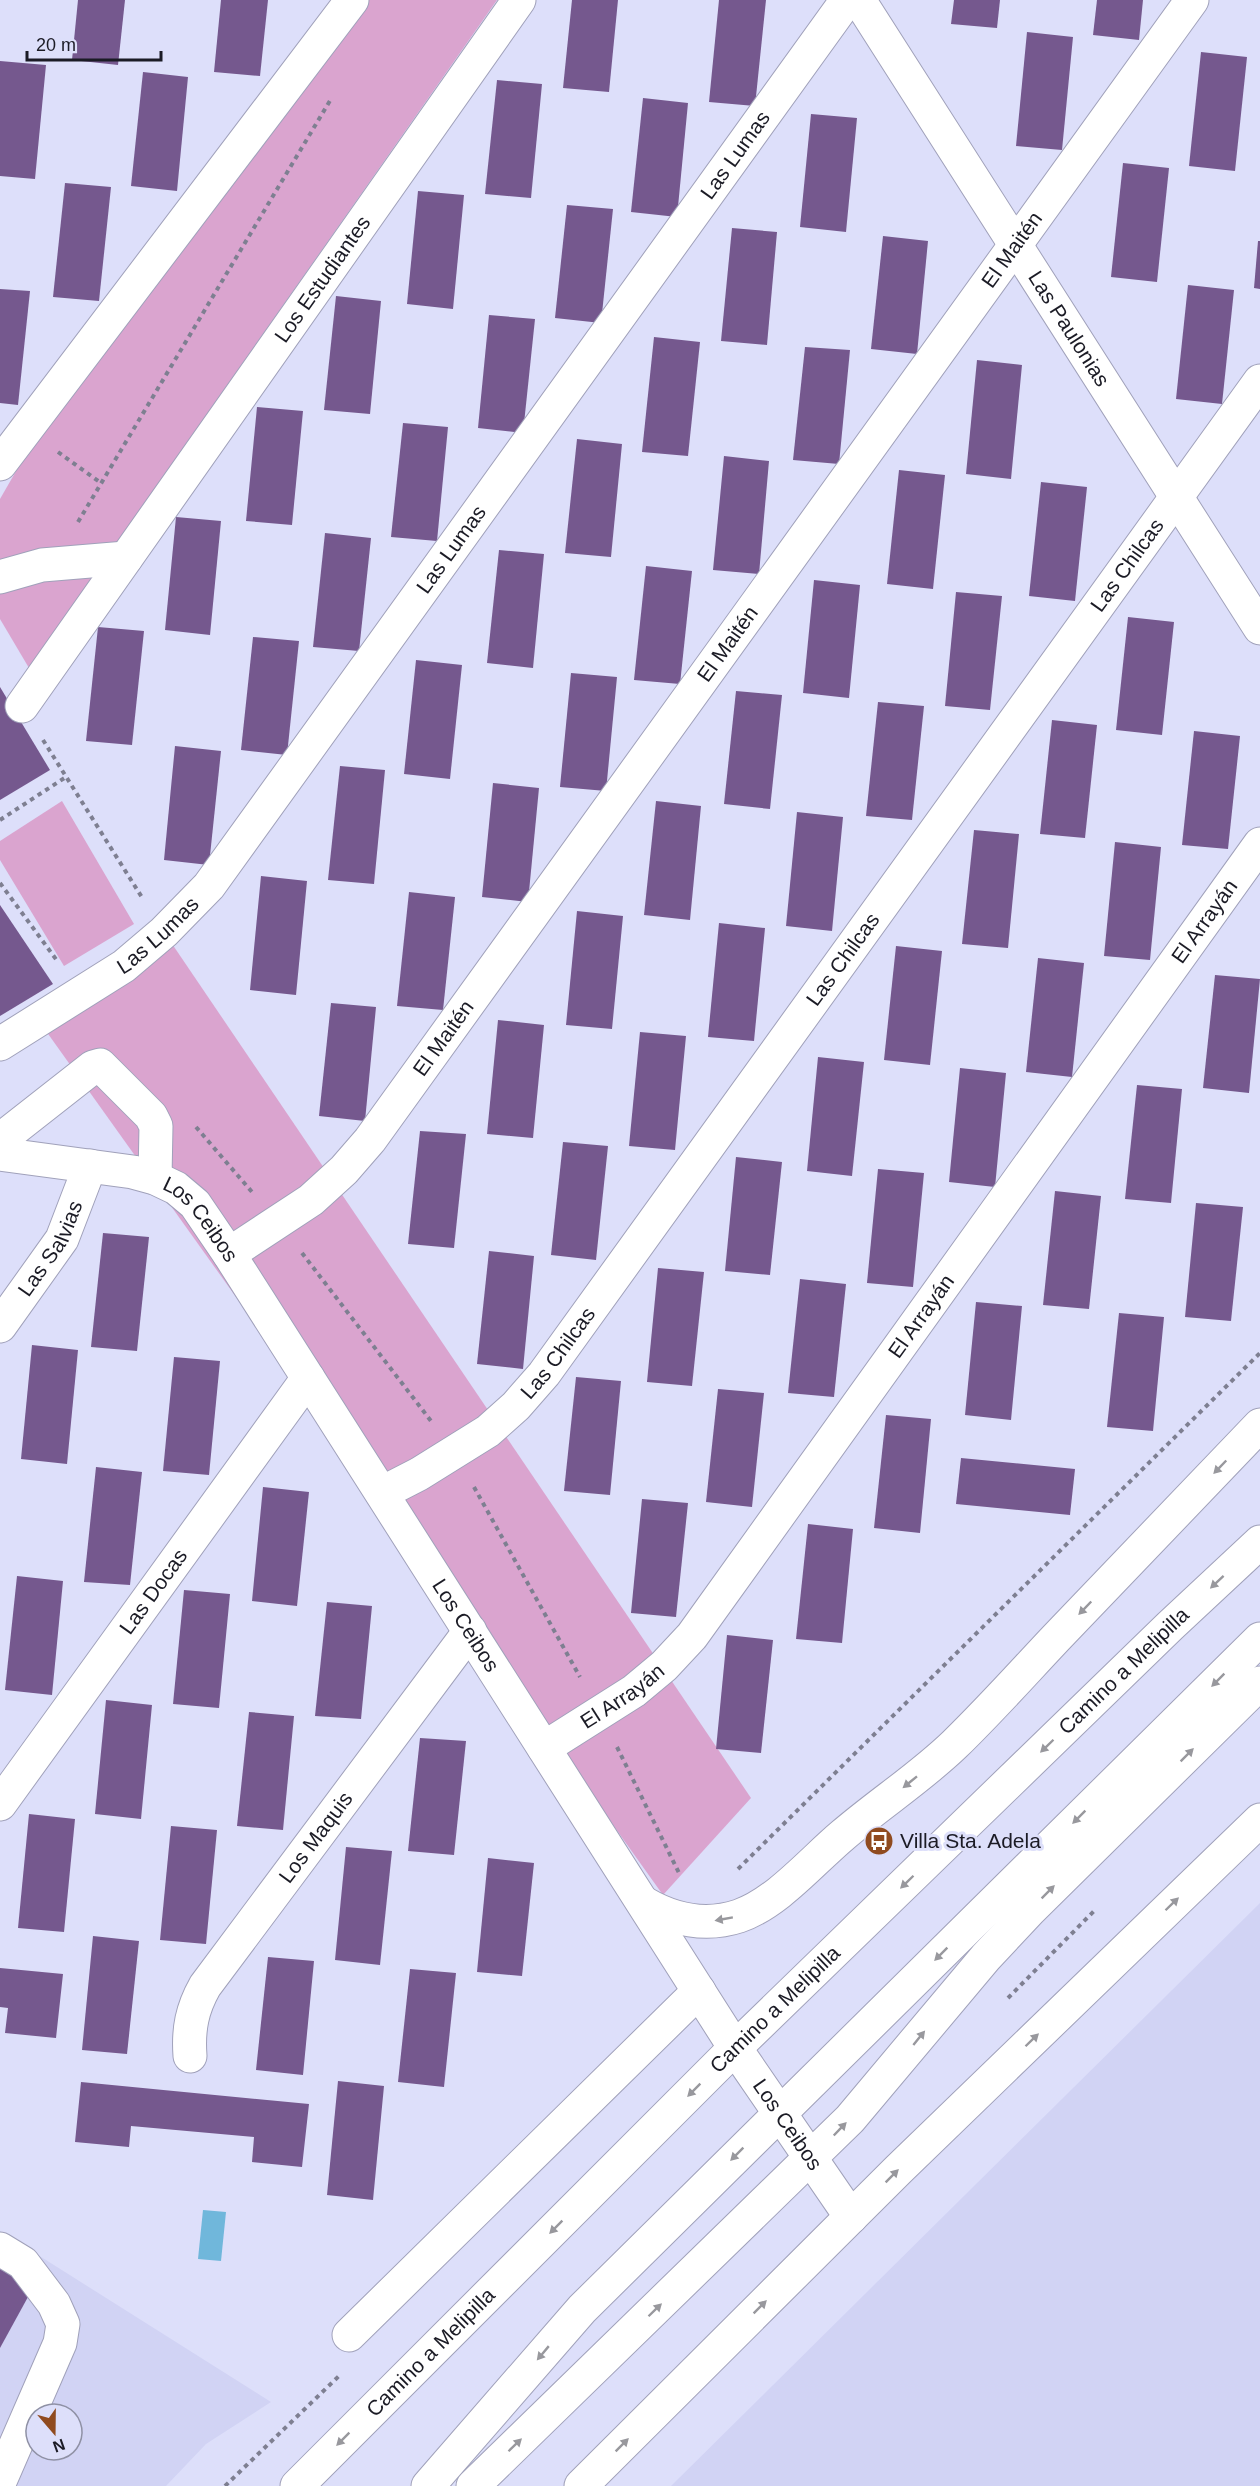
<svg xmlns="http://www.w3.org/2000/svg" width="1260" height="2486" font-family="Helvetica,sans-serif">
  <rect width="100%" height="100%" fill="#dddffa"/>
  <g fill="#d1d3f4" fill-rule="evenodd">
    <polygon points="1260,1903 1260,2486 671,2486"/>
    <path d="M0,2231L271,2402L206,2444L166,2486H0ZM36,2414H72V2450H36Z"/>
  </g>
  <g fill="#daa4cf">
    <polygon points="360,0 497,0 29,668 0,619 0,499 42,426"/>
    <polygon points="62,801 134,924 64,966 0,860 0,841"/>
    <polygon points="164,932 751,1798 663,1895 36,1017"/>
  </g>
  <polygon fill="#70b7db" points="203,2210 226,2212 221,2261 198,2259"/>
  <g fill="#75588e">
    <polygon points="78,0 125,0 118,65 72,60"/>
    <polygon points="221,0 268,0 260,76 214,72"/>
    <polygon points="572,0 618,0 609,92 563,88"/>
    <polygon points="719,0 766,0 755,106 709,102"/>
    <polygon points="954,0 1000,0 997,28 951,24"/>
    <polygon points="1097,0 1143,0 1139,40 1093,35"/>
    <polygon points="1027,32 1073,37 1062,150 1016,146"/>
    <polygon points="1201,52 1247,57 1235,171 1189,166"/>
    <polygon points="0,61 46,65 35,179 0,176"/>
    <polygon points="143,72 188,77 177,191 131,186"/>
    <polygon points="497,80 542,84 531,198 485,194"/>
    <polygon points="643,98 688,103 677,217 631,212"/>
    <polygon points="811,114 857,118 846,232 800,227"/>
    <polygon points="1123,163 1169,168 1157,282 1111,277"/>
    <polygon points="65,183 111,187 99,301 53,297"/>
    <polygon points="418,191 464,195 453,309 407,304"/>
    <polygon points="567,205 613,209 601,323 555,318"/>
    <polygon points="732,228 777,232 767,345 721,341"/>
    <polygon points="883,236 928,241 917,354 871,349"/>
    <polygon points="1258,241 1260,241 1260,289 1254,288"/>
    <polygon points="1188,285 1234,290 1222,404 1176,399"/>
    <polygon points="0,289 30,291 18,405 0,403"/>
    <polygon points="336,296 381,301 370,414 324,410"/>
    <polygon points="489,315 535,319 523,433 478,428"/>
    <polygon points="654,337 700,342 688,456 642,452"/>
    <polygon points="805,347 850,350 839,464 793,460"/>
    <polygon points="977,360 1022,365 1011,479 966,474"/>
    <polygon points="257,407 303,411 292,525 246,521"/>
    <polygon points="403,423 448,427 437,541 391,537"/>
    <polygon points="577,439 622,444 611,557 565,553"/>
    <polygon points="724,456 769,461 759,574 713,570"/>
    <polygon points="899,470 945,475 933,589 887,584"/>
    <polygon points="1041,482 1087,487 1075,601 1029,596"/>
    <polygon points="176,517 221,521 210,635 165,630"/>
    <polygon points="325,533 371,538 359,651 313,647"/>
    <polygon points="499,550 544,554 533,668 487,663"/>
    <polygon points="646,566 692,571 680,684 634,680"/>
    <polygon points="814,580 860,585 849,698 803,693"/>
    <polygon points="956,592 1002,596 990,710 945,706"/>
    <polygon points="1128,617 1174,622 1162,735 1116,730"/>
    <polygon points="98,627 144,631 132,745 86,741"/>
    <polygon points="253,637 299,641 287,755 241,750"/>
    <polygon points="416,660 462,665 450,779 404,774"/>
    <polygon points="571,673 617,677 606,791 560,787"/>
    <polygon points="0,687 50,770 0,800"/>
    <polygon points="736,691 782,695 770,809 724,804"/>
    <polygon points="878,702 924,706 912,820 866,816"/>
    <polygon points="1052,720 1097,725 1085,838 1040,834"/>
    <polygon points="1194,731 1240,736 1228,849 1182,845"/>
    <polygon points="175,746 221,751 209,865 164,860"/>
    <polygon points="340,766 385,770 374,884 328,880"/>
    <polygon points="493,783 539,788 528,902 482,897"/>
    <polygon points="656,801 701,806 690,920 644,915"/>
    <polygon points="797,812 843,817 832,931 786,926"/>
    <polygon points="974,830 1019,834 1008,948 962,944"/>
    <polygon points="1115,842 1161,847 1150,960 1104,956"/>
    <polygon points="261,876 307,881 296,995 250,990"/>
    <polygon points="409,892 455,897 443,1010 397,1006"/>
    <polygon points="0,905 53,984 0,1016"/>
    <polygon points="577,911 623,916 612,1029 566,1025"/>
    <polygon points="719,923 765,928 754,1041 708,1037"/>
    <polygon points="896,946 942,951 930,1065 884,1060"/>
    <polygon points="1038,958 1084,963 1072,1077 1026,1072"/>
    <polygon points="1215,975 1260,979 1249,1093 1203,1088"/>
    <polygon points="331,1003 376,1007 365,1121 319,1116"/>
    <polygon points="498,1020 544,1025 533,1138 487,1134"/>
    <polygon points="640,1032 686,1036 675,1150 629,1146"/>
    <polygon points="818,1057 864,1062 852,1176 807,1171"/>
    <polygon points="960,1068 1006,1073 995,1187 949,1182"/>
    <polygon points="1137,1085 1182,1089 1171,1203 1125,1199"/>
    <polygon points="420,1131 466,1134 454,1248 408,1244"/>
    <polygon points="563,1142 608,1146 596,1260 551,1255"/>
    <polygon points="736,1157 782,1162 770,1275 725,1271"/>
    <polygon points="878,1169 924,1173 913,1287 867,1283"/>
    <polygon points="1055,1191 1101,1196 1089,1309 1043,1305"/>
    <polygon points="1196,1203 1243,1207 1231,1321 1185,1317"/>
    <polygon points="103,1233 149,1237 137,1351 91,1347"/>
    <polygon points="489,1251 534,1256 523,1369 477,1364"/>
    <polygon points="658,1268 704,1272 692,1386 647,1382"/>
    <polygon points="800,1279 846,1284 834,1397 788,1393"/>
    <polygon points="976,1302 1022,1306 1011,1420 965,1415"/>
    <polygon points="1119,1313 1164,1317 1153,1431 1107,1427"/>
    <polygon points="32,1345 78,1350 67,1464 21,1459"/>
    <polygon points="174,1357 220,1361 209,1475 163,1471"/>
    <polygon points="576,1377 621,1381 610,1495 564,1491"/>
    <polygon points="718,1389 764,1393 752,1507 706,1502"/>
    <polygon points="886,1415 931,1419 920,1533 874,1528"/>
    <polygon points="961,1458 1075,1469 1070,1515 956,1504"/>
    <polygon points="96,1467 142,1472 130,1585 84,1582"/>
    <polygon points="263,1487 309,1492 297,1606 252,1601"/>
    <polygon points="642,1499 688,1503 676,1617 631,1613"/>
    <polygon points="808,1524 853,1529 842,1643 796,1639"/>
    <polygon points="17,1576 63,1581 52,1695 5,1690"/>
    <polygon points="184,1590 230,1594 219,1708 173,1704"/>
    <polygon points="327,1602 372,1606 361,1719 315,1716"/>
    <polygon points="727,1635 773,1640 761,1753 716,1749"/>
    <polygon points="106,1700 152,1705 141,1819 95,1814"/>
    <polygon points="249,1712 294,1716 283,1830 237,1826"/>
    <polygon points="420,1738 466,1741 454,1855 408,1851"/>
    <polygon points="29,1814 75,1819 64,1932 18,1928"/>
    <polygon points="171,1826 217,1830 206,1944 160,1940"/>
    <polygon points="346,1847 392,1851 380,1965 335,1960"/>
    <polygon points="488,1858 534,1863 522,1976 477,1972"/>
    <polygon points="93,1936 139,1941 127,2054 82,2050"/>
    <polygon points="268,1957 314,1961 303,2075 256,2070"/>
    <polygon points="0,1968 63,1974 56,2038 5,2033 8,2008 0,2007"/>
    <polygon points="410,1969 456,1973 444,2087 398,2082"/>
    <polygon points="338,2081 384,2086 373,2200 327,2195"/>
    <polygon points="81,2082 309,2104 302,2167 252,2162 254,2137 131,2126 129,2147 75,2142"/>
    <polygon points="0,2267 34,2286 0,2348"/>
  </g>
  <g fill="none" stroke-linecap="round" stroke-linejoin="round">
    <g stroke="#a0a1ba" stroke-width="35">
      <g id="minor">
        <path id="s1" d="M859,0L1260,628"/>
        <polyline points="0,464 352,0"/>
        <polyline points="0,577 42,565 126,558"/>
        <path id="s2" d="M22,706L519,0"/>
        <path id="s3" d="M0,1044L124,966L164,932L209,886L847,0"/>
        <polyline points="0,1140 93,1067 100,1065 151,1116 156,1126 155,1178"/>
        <path id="s4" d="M0,1154L133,1172L155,1178L176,1188L195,1204L229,1254L735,2048L851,2217"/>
        <path id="s5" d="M229,1254L311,1200L344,1170L370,1140L1192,0"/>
        <path id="s6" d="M0,1326L62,1239L90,1166"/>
        <path id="s7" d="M382,1493L419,1474L488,1431L516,1406L544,1374L1260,381"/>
        <path id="s8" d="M544,1748L634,1691L664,1666L692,1636L1260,844"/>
        <path id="s9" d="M0,1804L308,1378"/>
        <path d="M644,1903C673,1920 706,1927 739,1916C777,1903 812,1861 843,1835C879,1804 921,1777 955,1744C990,1710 1023,1673 1056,1638C1124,1567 1192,1496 1260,1425"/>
        <path id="s10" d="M190,2056C188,2029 192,2009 205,1986L470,1631"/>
        <polyline points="0,2249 23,2263 54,2304 63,2324 60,2343 0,2481"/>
        <polyline points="349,2335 699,1991"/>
        <polyline points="428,2486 582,2309 1260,1639"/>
        <polyline points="473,2486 850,2119 986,1957 1030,1910 1260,1683"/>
      </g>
    </g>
    <g stroke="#a0a1ba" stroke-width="35">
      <g id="major">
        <path id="s11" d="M297,2486L735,2048L1170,1626L1260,1542"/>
        <polyline points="581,2486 898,2170 1260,1820"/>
      </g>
    </g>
    <g stroke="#7e7f91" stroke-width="4" stroke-dasharray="4.5 4.5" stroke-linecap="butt">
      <polyline points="58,452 101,483"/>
      <polyline points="78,522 331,99"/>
      <polyline points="43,740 143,899"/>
      <polyline points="0,820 66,777"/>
      <polyline points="0,883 58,962"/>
      <polyline points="196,1127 252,1192"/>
      <polyline points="302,1253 431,1421"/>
      <polyline points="474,1487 580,1677"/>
      <polyline points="617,1747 680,1875"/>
      <polyline points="738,1869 1260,1353"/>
      <polyline points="1008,1998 1096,1909"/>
      <polyline points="225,2486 341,2374"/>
    </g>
    <use href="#minor" stroke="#fff" stroke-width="33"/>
    <use href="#major" stroke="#fff" stroke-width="33"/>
  </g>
  <defs><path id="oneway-solid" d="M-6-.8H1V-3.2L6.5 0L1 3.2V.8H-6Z" transform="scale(1.5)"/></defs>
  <g fill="#98989d">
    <use href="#oneway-solid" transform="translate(1220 1467) rotate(134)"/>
    <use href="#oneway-solid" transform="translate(1217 1582) rotate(137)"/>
    <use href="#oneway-solid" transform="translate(1085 1608) rotate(134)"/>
    <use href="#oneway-solid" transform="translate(1218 1680) rotate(135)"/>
    <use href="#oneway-solid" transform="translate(1047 1746) rotate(136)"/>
    <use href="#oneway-solid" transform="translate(1187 1755) rotate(-45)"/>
    <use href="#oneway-solid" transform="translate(910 1782) rotate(141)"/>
    <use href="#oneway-solid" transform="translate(1079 1817) rotate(135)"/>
    <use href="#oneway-solid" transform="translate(907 1882) rotate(136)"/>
    <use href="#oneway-solid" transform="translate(1048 1892) rotate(-45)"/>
    <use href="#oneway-solid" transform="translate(1172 1904) rotate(-44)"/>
    <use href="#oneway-solid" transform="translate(724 1919) rotate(170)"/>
    <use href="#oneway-solid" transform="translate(941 1954) rotate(135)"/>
    <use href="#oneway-solid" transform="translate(919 2038) rotate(-51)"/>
    <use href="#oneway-solid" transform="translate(1032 2040) rotate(-44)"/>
    <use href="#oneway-solid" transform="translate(694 2090) rotate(135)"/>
    <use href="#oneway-solid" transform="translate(840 2129) rotate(-46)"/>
    <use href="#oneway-solid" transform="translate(737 2154) rotate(135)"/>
    <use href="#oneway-solid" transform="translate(892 2176) rotate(-45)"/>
    <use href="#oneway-solid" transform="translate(556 2227) rotate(135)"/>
    <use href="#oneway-solid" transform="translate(760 2307) rotate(-45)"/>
    <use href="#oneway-solid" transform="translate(655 2310) rotate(-44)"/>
    <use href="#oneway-solid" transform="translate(543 2353) rotate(130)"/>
    <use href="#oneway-solid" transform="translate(343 2439) rotate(135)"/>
    <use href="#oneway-solid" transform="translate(515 2445) rotate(-44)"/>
    <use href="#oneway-solid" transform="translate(622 2445) rotate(-45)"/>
  </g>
  <defs>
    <g id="bus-disc" transform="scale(1.5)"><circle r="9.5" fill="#904b1f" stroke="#dddffa"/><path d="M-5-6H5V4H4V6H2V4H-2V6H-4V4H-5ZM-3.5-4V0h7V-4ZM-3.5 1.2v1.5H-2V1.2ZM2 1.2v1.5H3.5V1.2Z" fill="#fff"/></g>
  </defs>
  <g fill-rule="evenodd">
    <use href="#bus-disc" x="879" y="1841"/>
  </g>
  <g text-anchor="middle" stroke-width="6" stroke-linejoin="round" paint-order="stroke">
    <g font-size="21" fill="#1b1b25" stroke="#dddffa">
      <text dy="7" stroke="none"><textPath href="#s3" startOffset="1164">Las Lumas</textPath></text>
      <text dy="7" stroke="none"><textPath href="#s5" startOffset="1280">El Maitén</textPath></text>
      <text dy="7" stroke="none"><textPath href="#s2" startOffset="522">Los Estudiantes</textPath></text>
      <text dy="7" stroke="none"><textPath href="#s1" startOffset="390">Las Paulonias</textPath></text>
      <text dy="7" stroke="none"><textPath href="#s3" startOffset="678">Las Lumas</textPath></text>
      <text dy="7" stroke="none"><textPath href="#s7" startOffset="1200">Las Chilcas</textPath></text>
      <text dy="7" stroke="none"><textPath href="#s5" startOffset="794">El Maitén</textPath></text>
      <text dy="7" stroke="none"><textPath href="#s8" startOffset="1066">El Arrayán</textPath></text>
      <text dy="7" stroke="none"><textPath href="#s3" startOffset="192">Las Lumas</textPath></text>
      <text dy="7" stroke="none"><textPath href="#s7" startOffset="714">Las Chilcas</textPath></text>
      <text dy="7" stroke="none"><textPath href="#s5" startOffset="308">El Maitén</textPath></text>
      <text dy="7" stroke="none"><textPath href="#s4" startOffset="220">Los Ceibos</textPath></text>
      <text dy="7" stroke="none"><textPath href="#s6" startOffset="93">Las Salvias</textPath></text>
      <text dy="7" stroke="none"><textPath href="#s8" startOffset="580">El Arrayán</textPath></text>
      <text dy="7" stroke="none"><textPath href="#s7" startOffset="228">Las Chilcas</textPath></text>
      <text dy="7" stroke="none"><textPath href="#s9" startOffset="262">Las Docas</textPath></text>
      <text dy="7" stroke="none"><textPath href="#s4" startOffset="706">Los Ceibos</textPath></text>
      <text dy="7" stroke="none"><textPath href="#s11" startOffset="1161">Camino a Melipilla</textPath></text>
      <text dy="7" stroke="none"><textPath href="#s8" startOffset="94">El Arrayán</textPath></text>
      <text dy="7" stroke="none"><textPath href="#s10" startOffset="258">Los Maquis</textPath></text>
      <text dy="7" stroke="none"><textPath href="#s11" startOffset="675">Camino a Melipilla</textPath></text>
      <text dy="7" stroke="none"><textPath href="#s4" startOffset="1300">Los Ceibos</textPath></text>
      <text dy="7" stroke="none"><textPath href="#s11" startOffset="189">Camino a Melipilla</textPath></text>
    </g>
    <g font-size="21" fill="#1b1b25" stroke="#dddffa" text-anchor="start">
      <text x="900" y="1848">Villa Sta. Adela</text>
    </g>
  </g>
  <g transform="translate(54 2432) rotate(160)"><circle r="28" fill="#dddffa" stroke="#8f91a5" stroke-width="1.5"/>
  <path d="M0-4.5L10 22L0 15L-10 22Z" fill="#904b1f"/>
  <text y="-9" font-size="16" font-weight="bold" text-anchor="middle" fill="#1b1b25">N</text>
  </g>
  <path d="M27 51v9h134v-9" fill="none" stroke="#1b1b25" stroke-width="3"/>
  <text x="36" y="51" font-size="18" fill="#1b1b25" stroke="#dddffa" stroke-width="4.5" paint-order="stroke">20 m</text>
</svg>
